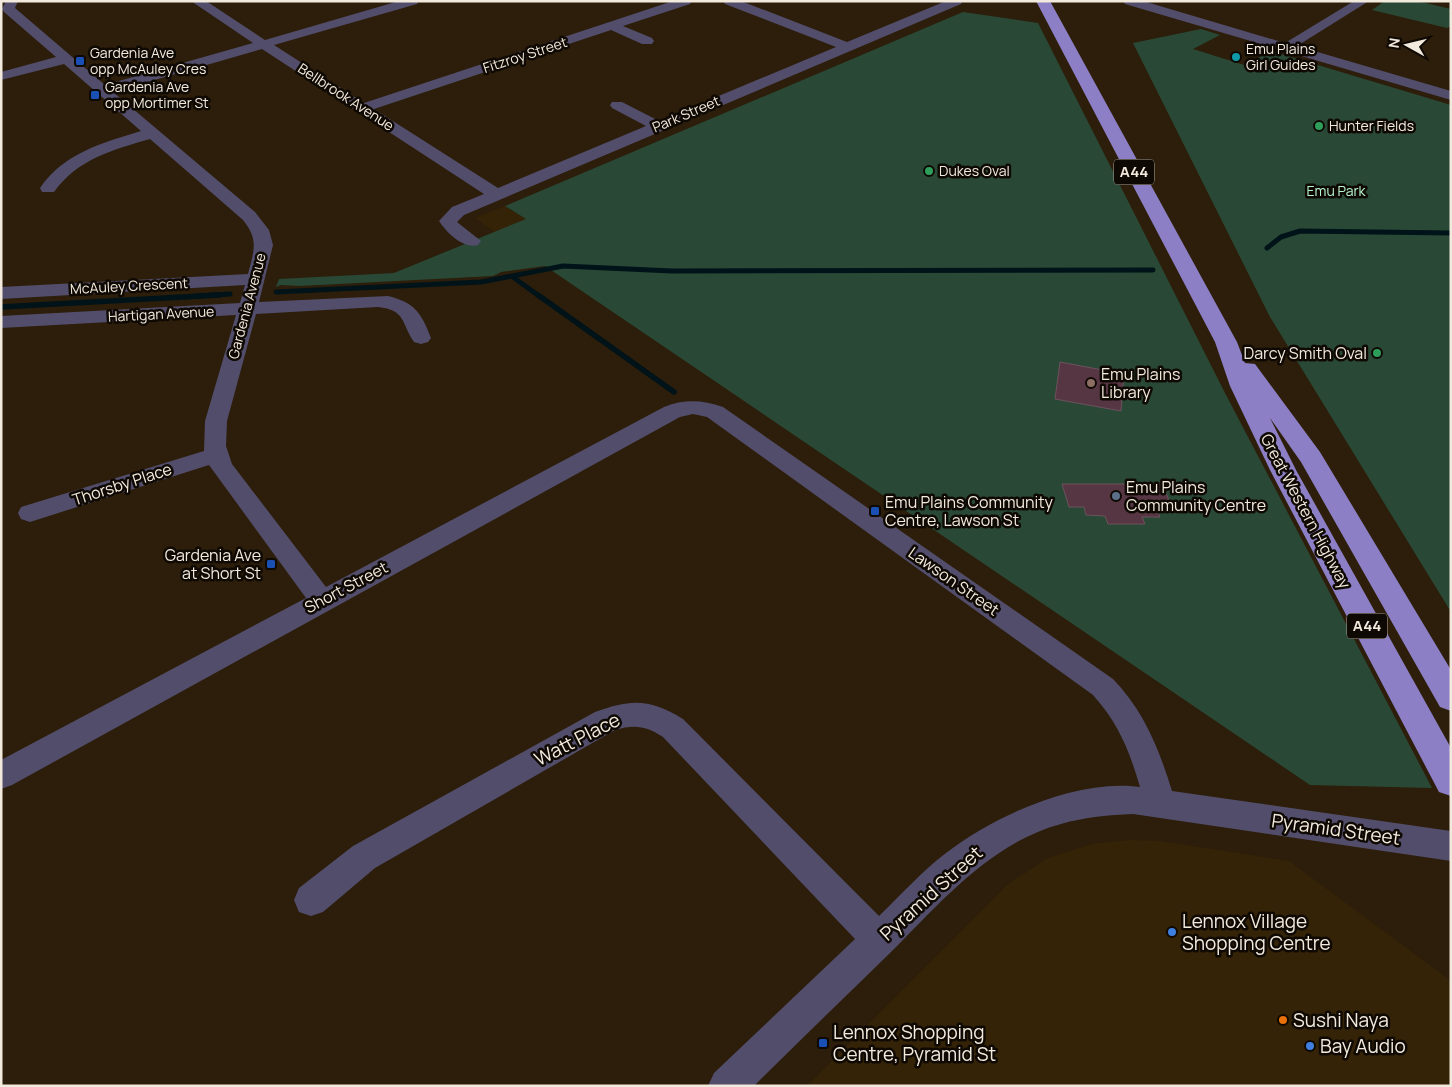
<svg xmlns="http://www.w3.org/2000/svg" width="1452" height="1087" font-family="Manrope,sans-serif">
  <rect width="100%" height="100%" fill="#2c1e0a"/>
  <g fill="#352308">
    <polygon points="505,206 526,219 495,232 475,218"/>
    <polygon points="1128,840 1160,841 1289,861 1451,981 1451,1086 807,1086 1008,884 1048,858 1092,844"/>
  </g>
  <g fill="#294936">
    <polygon points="1385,1 1417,1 1451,9 1451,26 1447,28 1372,10"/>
    <polygon points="963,12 1038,23 1225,393 1432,788 1310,785 545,266 501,272 493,276 300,286 281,285 276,287 279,279 394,273 526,219 505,206"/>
    <polygon points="1201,29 1220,35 1193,49 1244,65 1271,51 1451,105 1451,612 1270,317 1133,43"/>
  </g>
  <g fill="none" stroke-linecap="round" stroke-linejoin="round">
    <g stroke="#001319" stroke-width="5">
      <polyline points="1267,248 1281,237 1300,231 1451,233"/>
      <polyline points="513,277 539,296"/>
      <polyline points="276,292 481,282 563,266 672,271 1153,270"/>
      <polyline points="197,296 230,294"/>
    </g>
    <g stroke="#001319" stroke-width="5.5">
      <polyline points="538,295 674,392"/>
      <polyline points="1,307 219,295"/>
    </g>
  </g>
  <g fill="#573644" stroke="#6c525d">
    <polygon points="1060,362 1124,374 1121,411 1055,399"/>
    <polygon points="1062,484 1162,484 1172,507 1156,507 1160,517 1142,517 1145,524 1108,524 1105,516 1086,515 1084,507 1069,507"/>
  </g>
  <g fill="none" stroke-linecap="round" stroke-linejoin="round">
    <g fill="#524d6b" fill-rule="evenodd">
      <path d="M6,1H18L15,8L105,85L253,43L191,1H206L265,40L399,1H419L417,4L274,45L364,103L673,1H692L690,4L623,26L652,38L654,41L652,44H642L611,30L374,109L498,188L646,126L612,108L610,105L612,102H622L659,121L836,47L725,4L723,1H741L847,42L946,1H963L961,4L464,215L457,222L481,241L478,245C463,249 447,233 439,221L452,207L484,194L262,49L113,92L255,212L269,230L273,245L259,302L388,296C415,303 421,312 431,338L428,342L421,344L414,342C401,323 406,310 378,307L256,314L227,421L226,446L232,464L326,587L664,407C685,399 702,400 723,407L1113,679C1144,711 1159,749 1172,791L1451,831V861L1133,814C1109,815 1085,817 1061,824C990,843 940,903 890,953C845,997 799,1041 754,1086H708L714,1073L855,939L663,737C647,726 634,724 615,730L375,868L323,912L311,916L299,912L294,900L299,888L353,846L595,712C630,699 650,698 683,719L879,916C901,895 922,871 946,853C994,816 1077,778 1140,787C1129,750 1119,724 1093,695L707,417L693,414L680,417L12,785L1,789V760L306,598L209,465L30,522L21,519L18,513L21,507L204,451L205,421L236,315L1,328V316L240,303L245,285L1,299V287L248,274C254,250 259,240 243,220L150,139C112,150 78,159 54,192H42L40,188C64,153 102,143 141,131L64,64L1,80V72L56,57L4,12L2,9Z"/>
      <polygon points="1123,1 1143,1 1285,43 1354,1 1369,1 1297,46 1451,91 1451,100 1125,4"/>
    </g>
    <polygon fill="#8c7fc5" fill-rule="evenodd" points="1036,1 1050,1 1237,342 1245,363 1255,364 1320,452 1451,670 1451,711 1440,707 1301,462 1270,418 1296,470 1451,748 1451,796 1439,792 1270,470 1230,386 1215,342"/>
  </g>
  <circle fill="#0f9aa8" stroke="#0f0903" stroke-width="2" cx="1236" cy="57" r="5"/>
  <g fill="#1a4fb4" stroke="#0f0903" stroke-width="2">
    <rect x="75" y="56" width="10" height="10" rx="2.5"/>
    <rect x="90" y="90" width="10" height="10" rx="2.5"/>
    <rect x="870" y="506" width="10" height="10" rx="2.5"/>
    <rect x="266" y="559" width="10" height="10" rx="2.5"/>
    <rect x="818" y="1038" width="10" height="10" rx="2.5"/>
  </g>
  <g fill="#2e9e5b" stroke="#0f0903" stroke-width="2">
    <circle cx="1319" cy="126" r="5"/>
    <circle cx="929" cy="171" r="5"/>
    <circle cx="1377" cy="353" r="5"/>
  </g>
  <circle fill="#8d6e63" stroke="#0f0903" stroke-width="2" cx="1091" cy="383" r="5"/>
  <circle fill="#5c6f8a" stroke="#0f0903" stroke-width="2" cx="1116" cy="496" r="5"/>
  <g fill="#3f7fe0" stroke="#0f0903" stroke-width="2">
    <circle cx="1172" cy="932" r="5"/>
    <circle cx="1310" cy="1046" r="5"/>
  </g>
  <circle fill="#e8710a" stroke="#0f0903" stroke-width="2" cx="1283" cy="1020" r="5"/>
  <g text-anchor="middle" stroke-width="5" stroke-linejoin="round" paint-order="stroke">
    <g font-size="14" fill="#f3eade" stroke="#0f0903" text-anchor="start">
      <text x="1246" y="54">Emu Plains<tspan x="1246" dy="16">Girl Guides</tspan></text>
      <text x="90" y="58">Gardenia Ave<tspan x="90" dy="16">opp McAuley Cres</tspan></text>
      <text x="105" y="92">Gardenia Ave<tspan x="105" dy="16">opp Mortimer St</tspan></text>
      <text x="1329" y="131">Hunter Fields</text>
      <text x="939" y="176">Dukes Oval</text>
    </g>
    <g font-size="14" fill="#f3eade" stroke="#0f0903">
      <text transform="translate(525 55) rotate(-18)" y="5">Fitzroy Street</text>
      <text transform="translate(346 97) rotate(33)" y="5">Bellbrook Avenue</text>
      <text transform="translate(686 114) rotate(-23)" y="5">Park Street</text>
      <text transform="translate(129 286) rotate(-3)" y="5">McAuley Crescent</text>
      <text transform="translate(247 306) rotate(-75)" y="5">Gardenia Avenue</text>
      <text transform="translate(161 314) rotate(-3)" y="5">Hartigan Avenue</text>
    </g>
    <g font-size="14" fill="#b7f5cf" stroke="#0f0903">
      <text x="1336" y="196">Emu Park</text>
    </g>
    <g fill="#0f0903" stroke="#afa69c" stroke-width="1">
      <rect x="1114" y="159.5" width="40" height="25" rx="4"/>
      <rect x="1347" y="613.5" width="40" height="25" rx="4"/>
    </g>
    <g font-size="15" font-weight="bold" fill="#f3eade">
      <text x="1134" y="177">A44</text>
      <text x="1367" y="631">A44</text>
    </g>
    <g font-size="16" fill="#f3eade" stroke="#0f0903" text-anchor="start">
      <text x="1367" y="359" text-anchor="end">Darcy Smith Oval</text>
      <text x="1101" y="380">Emu Plains<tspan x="1101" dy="18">Library</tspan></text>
      <text x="1126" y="493">Emu Plains<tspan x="1126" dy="18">Community Centre</tspan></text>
      <text x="885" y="508">Emu Plains Community<tspan x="885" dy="18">Centre, Lawson St</tspan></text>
      <text x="261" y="561" text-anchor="end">Gardenia Ave<tspan x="261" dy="18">at Short St</tspan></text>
    </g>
    <g font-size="16" fill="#f3eade" stroke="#0f0903">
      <text transform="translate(122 484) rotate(-18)" y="6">Thorsby Place</text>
      <text transform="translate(1306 511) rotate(62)" y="6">Great Western Highway</text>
      <text transform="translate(954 581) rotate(35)" y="6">Lawson Street</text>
      <text transform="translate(346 587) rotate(-28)" y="6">Short Street</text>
    </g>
    <g font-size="19" fill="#f3eade" stroke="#0f0903">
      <text transform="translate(577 739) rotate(-27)" y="7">Watt Place</text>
      <text transform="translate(1336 829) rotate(8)" y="7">Pyramid Street</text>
      <text transform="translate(931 893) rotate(-42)" y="7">Pyramid Street</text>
    </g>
    <g font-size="19" fill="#f3eade" stroke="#0f0903" text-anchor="start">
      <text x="1182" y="928">Lennox Village<tspan x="1182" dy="22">Shopping Centre</tspan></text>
      <text x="1293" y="1027">Sushi Naya</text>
      <text x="833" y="1039">Lennox Shopping<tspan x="833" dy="22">Centre, Pyramid St</tspan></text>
      <text x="1320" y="1053">Bay Audio</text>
    </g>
  </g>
  <rect width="1452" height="1087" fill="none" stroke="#f3eade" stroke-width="5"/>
  <g transform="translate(1407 45) rotate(278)" stroke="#0f0903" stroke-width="4" paint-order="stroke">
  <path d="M0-4L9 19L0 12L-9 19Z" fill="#f3eade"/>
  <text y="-8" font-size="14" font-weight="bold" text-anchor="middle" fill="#f3eade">N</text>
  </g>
</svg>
